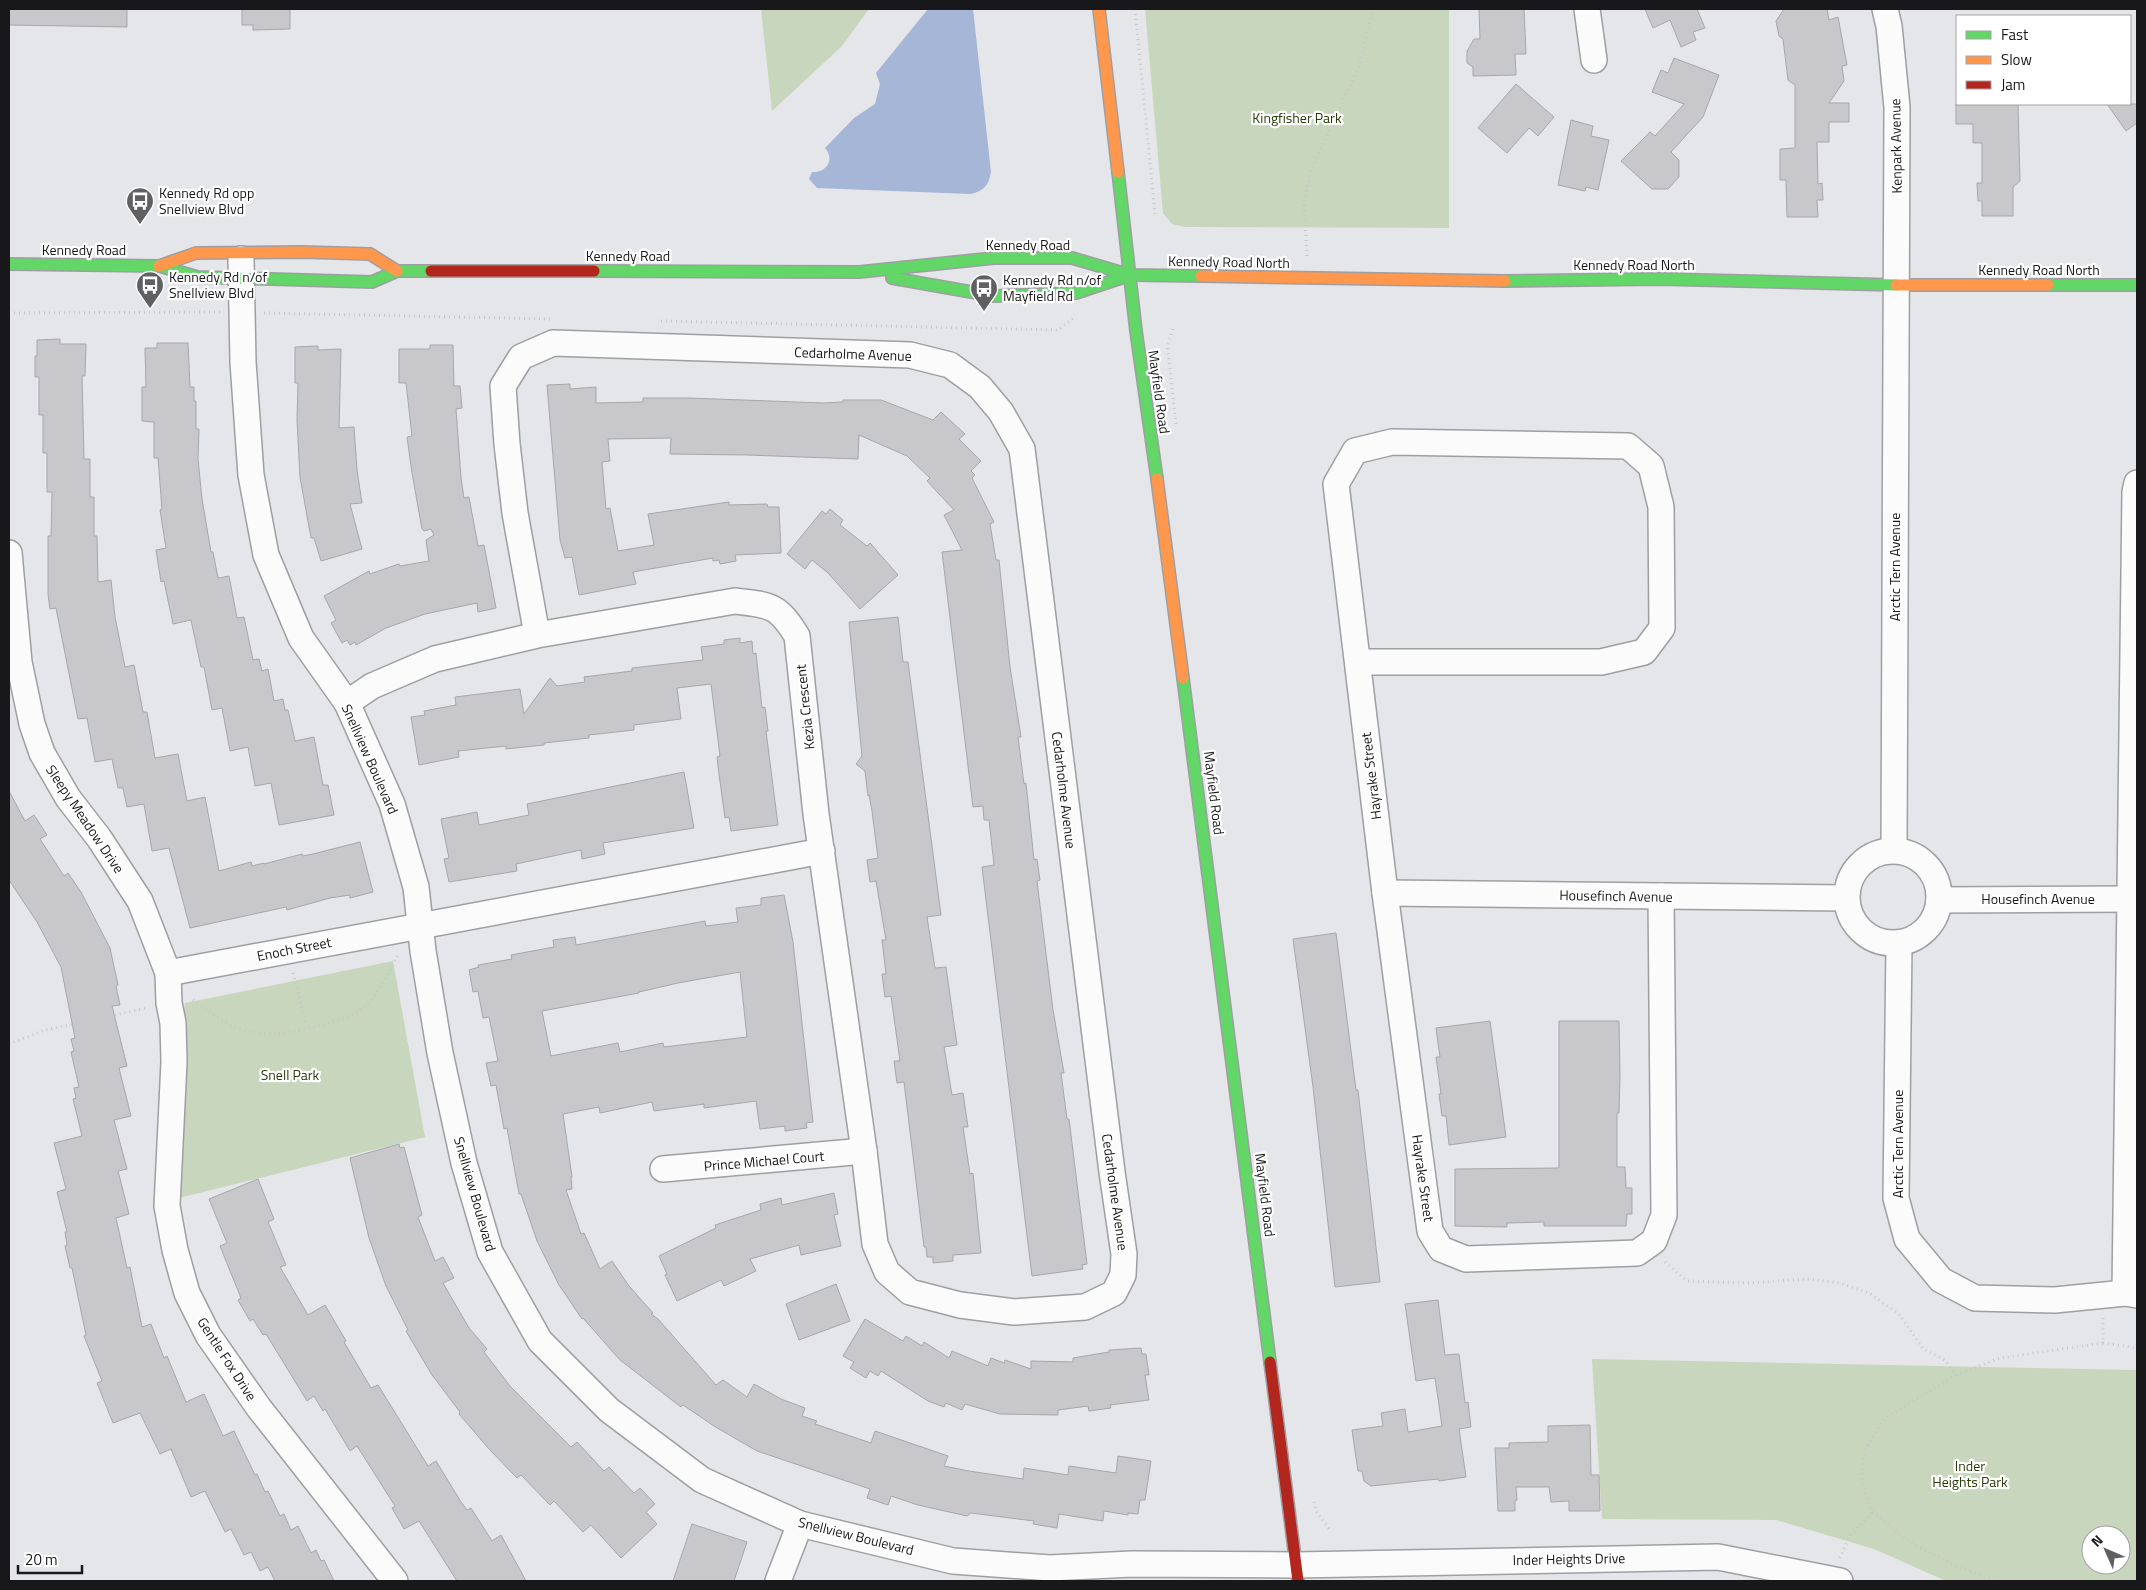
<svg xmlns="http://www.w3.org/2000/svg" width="2146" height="1590" font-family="'Titillium Web',sans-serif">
  <rect width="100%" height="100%" fill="#e5e6ea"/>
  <g fill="#c8d6bd" fill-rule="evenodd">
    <polygon points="761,9 869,9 842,46 772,111"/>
    <polygon points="1145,9 1449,9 1449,228 1185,227 1172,224 1163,213"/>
    <polygon points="393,961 425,1137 179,1198 186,1077 183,1016 185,1003"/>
    <path d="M1592,1359L2137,1370V1581H1946L1874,1549L1776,1520L1602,1519ZM2091,1535H2121V1565H2091Z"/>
  </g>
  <path fill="#a5b6d7" d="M928,9H973L991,172C989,185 983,192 970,194L817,188L809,179L812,172C827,173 835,159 825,148L854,118L875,104L880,84L876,73Z"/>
  <g fill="#c8c8ca" stroke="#a7a7aa" fill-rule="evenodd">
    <polygon points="9,9 127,9 127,27 9,25"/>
    <polygon points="242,9 290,9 290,29 253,30 253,25 242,25"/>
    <polygon points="1479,9 1524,9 1526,54 1515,54 1516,75 1473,76 1473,67 1467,63 1467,51 1474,39 1480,39"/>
    <polygon points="1645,9 1697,9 1705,28 1693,32 1696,40 1681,47 1670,20 1653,28"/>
    <polygon points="1784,9 1827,9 1829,20 1838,17 1847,65 1842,66 1844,81 1829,103 1849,103 1849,122 1829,122 1829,142 1817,142 1818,184 1822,183 1823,200 1817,200 1818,217 1787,217 1786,180 1780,180 1780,149 1795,148 1795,85 1788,80 1783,39 1779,36 1776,21"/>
    <polygon points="1674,58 1719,75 1703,117 1671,152 1679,160 1679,177 1668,189 1652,189 1621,161 1650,132 1655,136 1684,104 1652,92 1661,70 1668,73"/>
    <polygon points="1516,84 1554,117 1538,136 1529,128 1507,153 1478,128"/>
    <polygon points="1956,104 2018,104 2020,181 2013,187 2013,216 1982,216 1982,201 1978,201 1977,183 1982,183 1982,143 1973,143 1973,124 1956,124"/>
    <polygon points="2107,104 2137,104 2137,123 2126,131"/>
    <polygon points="1571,120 1593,126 1591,136 1609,140 1598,190 1586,187 1585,191 1558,185"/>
    <polygon points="60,339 60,344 86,344 85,376 82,376 84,459 90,459 90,497 94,497 94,536 97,536 98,582 111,580 115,617 125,667 134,665 143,712 147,712 155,758 178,754 187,801 205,797 219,871 251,862 252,866 264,863 264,864 302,854 303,856 313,854 360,842 373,892 350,898 350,895 330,898 287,910 286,907 190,928 169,848 152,851 144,804 127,807 123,788 118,788 112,759 95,762 87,718 78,719 56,608 50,609 48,594 48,536 51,536 52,492 47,492 47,453 43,453 43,415 39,415 39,377 35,377 35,356 37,356 37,340"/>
    <polygon points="157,343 188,343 190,387 194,387 194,401 196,401 196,429 199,429 198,459 202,499 211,552 213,552 218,578 229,576 237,618 244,617 253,660 259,659 262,671 268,669 274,701 283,699 285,710 288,710 295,741 314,737 323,785 328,785 334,815 279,825 271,783 255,786 248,747 230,751 222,708 212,710 204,667 201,667 191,620 173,624 164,581 161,582 156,550 166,548 160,510 162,509 158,458 154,458 154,422 142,421 142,387 146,387 145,348 157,348"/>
    <polygon points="430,345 453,345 454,386 460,386 462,408 456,409 461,478 464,498 469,497 478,546 484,545 496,608 478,612 477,603 425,614 386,628 356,645 355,642 350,645 347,640 342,643 331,623 336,620 324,596 369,571 370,574 399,564 400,566 429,561 426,540 434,535 431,529 424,531 422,529 412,473 407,437 412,436 406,383 399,383 399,349 430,349"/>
    <polygon points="318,346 318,350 341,349 339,428 354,427 357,470 362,503 350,504 362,549 321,561 314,538 311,538 300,477 297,420 298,383 295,383 295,347"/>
    <polygon points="570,384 570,389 596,387 596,403 643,402 643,398 689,398 823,403 843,402 843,400 881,400 933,420 941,412 965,434 959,439 981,461 971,471 975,475 972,478 994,522 990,524 996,560 999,560 1010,667 1021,737 1018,737 1024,784 1026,783 1034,860 1037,859 1040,880 1037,881 1053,1010 1064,1073 1061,1073 1067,1119 1069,1119 1087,1264 1082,1265 1083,1269 1032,1276 982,867 994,865 989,820 984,820 983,806 973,807 942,552 962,550 944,515 954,510 927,481 930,478 907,456 859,435 858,459 747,455 670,454 671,438 608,439 610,461 602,462 606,509 610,508 618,551 654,545 648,514 729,502 729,505 767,504 768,507 779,507 781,553 735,555 736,561 720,564 719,560 713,561 713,558 633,572 636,584 579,595 572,557 565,558 560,540 547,385"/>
    <polygon points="830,509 843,520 840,525 867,546 870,543 898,575 860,609 828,573 812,560 805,569 787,554 822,511 826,514"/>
    <polygon points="898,617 903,662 908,662 941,915 927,917 935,968 946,967 957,1045 944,1047 952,1095 963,1093 968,1127 963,1127 970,1174 973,1173 981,1253 953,1255 953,1261 933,1263 933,1257 927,1257 926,1247 924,1247 904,1082 897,1083 894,1061 900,1061 891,996 885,997 882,974 886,974 882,940 886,940 876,881 870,882 867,860 878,858 872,811 869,795 868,796 865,771 856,764 862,756 849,622"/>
    <polygon points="740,638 740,643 752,641 753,654 756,653 762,708 765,707 768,731 766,731 778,825 731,831 729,817 725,818 719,774 717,757 720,756 711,684 677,688 681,719 634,725 634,730 589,735 589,738 544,743 544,745 506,749 506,746 458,751 459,757 419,765 411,717 425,715 424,711 456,705 455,697 520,689 524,714 550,678 557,686 585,682 584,677 632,671 632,668 703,660 701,647 724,644 724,640"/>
    <polygon points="684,772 694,828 603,843 605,854 582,859 581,850 516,864 517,871 449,882 444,859 449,858 441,819 477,812 479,825 529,815 527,804"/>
    <polygon points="9,791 25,821 34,815 47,835 40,839 64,876 68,873 81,892 110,948 118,985 116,986 120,1005 112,1006 127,1066 119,1068 131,1116 114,1120 127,1169 118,1171 129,1214 116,1218 127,1268 130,1267 142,1327 151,1324 164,1358 167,1356 186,1402 204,1394 223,1436 234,1431 255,1475 257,1474 265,1492 268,1491 280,1516 284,1514 291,1530 298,1526 311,1553 316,1550 321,1561 324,1560 334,1581 275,1581 268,1567 260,1571 251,1552 244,1555 231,1529 225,1532 205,1491 191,1497 171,1449 160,1454 140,1413 113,1423 97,1383 102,1381 84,1336 86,1335 72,1268 70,1268 65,1246 67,1245 65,1232 67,1232 57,1192 66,1189 54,1143 82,1136 73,1099 76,1098 74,1088 79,1087 71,1052 74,1051 71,1039 75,1038 61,967 37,922 9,880"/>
    <path d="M784,895L793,942L813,1122L806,1123L807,1128L785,1131V1126L760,1129L756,1101L704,1108V1104L654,1111L652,1102L600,1113L599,1107L563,1114L572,1177H571L572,1189L566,1190L581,1234L584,1233L600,1269L612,1261L629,1286L653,1313L651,1314L658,1319L716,1385L723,1380L747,1397L754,1384L781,1399L805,1408L802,1416L817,1421L815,1424L871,1443L875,1431L948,1456L944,1466L969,1471L1023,1479L1024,1468L1068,1475L1069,1466L1116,1473L1118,1456L1151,1461L1145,1500H1140L1138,1514L1128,1513V1515L1104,1511L1103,1521L1059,1514L1057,1528L1033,1524L1034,1521L971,1513L967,1516L918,1505L891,1496L888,1505L867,1498L870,1489L757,1451L714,1426L683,1405L681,1407L620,1360L583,1318L582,1319L559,1285L537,1241L521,1194H519L507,1128L504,1129L496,1085L491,1086L486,1063L498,1061L489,1017L483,1018L478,991L473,992L469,970L479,967L478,965L512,959L511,955L554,947L553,940L575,937L576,945L705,921L706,926L738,922L736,908L761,905V898ZM740,972L747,1037L664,1047L663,1043L620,1052L618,1043L551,1056L542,1011L639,993V992L678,983Z"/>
    <polygon points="1336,933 1356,1090 1358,1090 1380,1282 1335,1287 1313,1087 1293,939"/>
    <polygon points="1490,1021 1506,1137 1449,1145 1446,1116 1442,1116 1439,1094 1441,1094 1436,1057 1440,1057 1436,1028"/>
    <polygon points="1559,1021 1619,1021 1620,1074 1619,1113 1617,1113 1617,1167 1625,1167 1626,1188 1632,1188 1632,1214 1627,1214 1626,1226 1544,1226 1544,1222 1507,1223 1507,1227 1455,1226 1455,1169 1559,1168"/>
    <polygon points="399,1144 400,1148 404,1147 422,1215 418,1217 435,1261 443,1257 454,1278 443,1283 469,1328 487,1349 484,1352 510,1386 571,1447 577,1442 604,1471 609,1467 634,1493 640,1488 655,1504 646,1512 657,1524 621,1558 591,1525 583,1532 554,1501 550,1505 521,1475 517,1478 489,1449 459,1414 460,1412 432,1375 406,1331 408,1330 386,1286 369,1238 350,1158"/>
    <polygon points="258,1179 274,1219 268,1222 286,1265 280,1267 308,1315 325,1305 346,1341 344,1342 371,1388 378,1385 428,1466 436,1461 461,1502 467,1510 471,1508 492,1541 501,1535 526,1581 457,1581 419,1521 404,1529 392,1508 395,1506 357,1446 350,1451 325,1409 323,1411 314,1396 307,1401 266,1334 263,1335 253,1319 250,1321 238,1300 241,1298 220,1246 227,1243 209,1199"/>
    <polygon points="834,1193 838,1214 834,1215 841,1246 801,1255 799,1245 750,1259 756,1271 724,1286 721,1280 677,1301 665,1275 667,1274 659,1256 716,1228 715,1225 761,1210 760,1204 781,1198 782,1205"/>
    <polygon points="836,1284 850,1321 799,1340 786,1304"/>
    <polygon points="1438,1300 1445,1355 1459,1354 1465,1403 1468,1402 1471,1427 1459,1429 1466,1477 1439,1481 1438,1479 1371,1486 1364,1481 1362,1471 1358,1471 1352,1430 1383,1426 1381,1413 1405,1409 1408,1432 1442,1426 1435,1378 1416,1381 1405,1304"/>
    <polygon points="865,1319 903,1341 906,1336 922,1346 924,1342 949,1358 952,1351 988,1366 991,1358 1004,1363 1005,1360 1031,1369 1031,1361 1073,1362 1073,1358 1109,1352 1109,1350 1141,1348 1142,1354 1146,1354 1149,1375 1145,1375 1149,1400 1110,1405 1111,1408 1089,1411 1088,1406 1058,1410 1058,1415 1000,1414 965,1404 962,1410 946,1403 944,1407 928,1401 881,1371 878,1376 870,1371 866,1378 850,1368 854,1362 843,1356"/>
    <polygon points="1590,1425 1591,1475 1599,1475 1600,1511 1569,1511 1569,1501 1551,1502 1549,1487 1516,1487 1517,1500 1515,1501 1515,1511 1498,1511 1495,1448 1509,1448 1509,1443 1548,1442 1548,1426"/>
    <polygon points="692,1524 747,1542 734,1581 673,1581"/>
  </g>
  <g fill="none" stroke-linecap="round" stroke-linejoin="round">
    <g stroke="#9e9fa2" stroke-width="28">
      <g id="street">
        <polyline points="1587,9 1594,60"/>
        <polyline points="1885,9 1889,26 1897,107 1894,850"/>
        <polyline points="241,259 243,362 251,475 266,555 301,638 347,703 392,804 416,887 423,951 440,1053 464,1163 490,1252 540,1341 609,1410 702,1480 800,1524 953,1561 1050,1568 1132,1564 1296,1565 1718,1557 1840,1581"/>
        <polyline points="9,553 19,662 32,724 42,753 68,798 99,838 140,901 168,973 169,1003 173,1023 174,1062 167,1206 175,1250 187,1293 208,1335 259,1408 395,1581"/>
        <polyline points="1358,662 1601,662 1644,652 1662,628 1661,507 1651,466 1628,446 1392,442 1355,451 1336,484 1385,893 1430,1231 1441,1249 1466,1259 1637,1253 1654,1241 1664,1215 1661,896"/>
        <path d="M347,703L372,686L435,659L537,635L735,601C771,605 778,605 797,636L816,814L864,1151L875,1244L887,1272L910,1292L960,1305L1014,1312L1085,1307L1114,1293L1123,1275L1124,1254L1112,1172L1022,449L1001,412L980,387L950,365L910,355L553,343L521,357L503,386L507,444L515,513L537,635"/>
        <circle cx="1893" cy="897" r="46"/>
        <polyline points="1385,893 1846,898"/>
        <polyline points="1939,900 2137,899"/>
        <polyline points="1899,943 1896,1198 1907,1239 1941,1280 1975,1298 2055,1300 2125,1293 2137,1295"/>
        <polyline points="168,973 822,851"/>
        <polyline points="663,1169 864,1151"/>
        <polyline points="2125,1293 2135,492 2137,483"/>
        <polyline points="778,1581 800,1524"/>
      </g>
    </g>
    <g stroke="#9e9fa2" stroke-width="14">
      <g id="fast">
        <polyline points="1118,172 1136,331 1157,479"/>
        <polyline points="9,264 159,266 198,277 372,282 397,271 431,271"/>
        <polyline points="594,271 859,272 994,258 1072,258 1130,275 1201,276"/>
        <polyline points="892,278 994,296 1076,293 1130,275"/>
        <polyline points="1505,281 1659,279 1896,285"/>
        <polyline points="2048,285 2137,285"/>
        <polyline points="1183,678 1270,1362"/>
      </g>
    </g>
    <g stroke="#9e9fa2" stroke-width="14">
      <g id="slow">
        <polyline points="1099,9 1118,172"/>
        <polyline points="159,266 196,253 302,252 370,254 397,271"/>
        <polyline points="1201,276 1505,281"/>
        <polyline points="1896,285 2048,285"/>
        <polyline points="1157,479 1183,678"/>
      </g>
    </g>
    <g stroke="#9e9fa2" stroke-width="14">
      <g id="jam">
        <polyline points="431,271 594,271"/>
        <polyline points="1270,1362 1298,1581"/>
      </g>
    </g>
    <g stroke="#c7c7c8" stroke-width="3" stroke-dasharray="1 4" stroke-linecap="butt">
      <polyline points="1135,9 1155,214"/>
      <polyline points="1307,256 1304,202 1311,169 1359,67 1373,9"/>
      <polyline points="9,313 220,312"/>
      <polyline points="264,313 550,319"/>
      <polyline points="661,321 1059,330 1075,317"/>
      <polyline points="1173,329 1169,340 1168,350 1176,424"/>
      <polyline points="293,973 307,1028"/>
      <path d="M193,1000C207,1009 219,1021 235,1027C246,1031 261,1034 273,1034C295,1033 348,1021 364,1007C379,994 388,973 397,956"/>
      <polyline points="9,1044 45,1030 147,1008"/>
      <polyline points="1665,1262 1687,1281 1749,1283 1807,1279 1840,1283 1869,1293 1899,1314 1923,1349 1945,1360 1956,1375 1885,1418 1872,1437 1863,1455 1862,1476 1867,1500 1873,1512 1905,1539 1951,1564 1998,1581"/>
      <polyline points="2103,1343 2137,1348"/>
      <polyline points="1956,1375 2000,1358 2103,1343 2103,1317"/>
      <polyline points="1314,1502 1317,1513 1331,1531"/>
      <polyline points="1840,1558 1849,1537 1873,1512"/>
    </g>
    <use href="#street" stroke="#fbfbfc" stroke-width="25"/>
    <use href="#fast" stroke="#63d668" stroke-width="11"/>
    <use href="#slow" stroke="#ff974d" stroke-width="11"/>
    <use href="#jam" stroke="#b3261e" stroke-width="11"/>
  </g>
  <defs>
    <g id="bus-pin" transform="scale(1.4375)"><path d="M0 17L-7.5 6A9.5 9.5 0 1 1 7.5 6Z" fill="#606063" stroke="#fff"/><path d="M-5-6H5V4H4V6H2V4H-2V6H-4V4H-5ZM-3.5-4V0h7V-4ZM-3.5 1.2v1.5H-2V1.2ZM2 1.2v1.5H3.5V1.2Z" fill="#fff"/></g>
  </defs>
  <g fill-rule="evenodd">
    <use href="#bus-pin" x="140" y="201"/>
    <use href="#bus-pin" x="150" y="285"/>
    <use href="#bus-pin" x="984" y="288"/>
  </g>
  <g text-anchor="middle" stroke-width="4.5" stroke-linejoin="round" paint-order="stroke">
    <g font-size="14" fill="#283e09" stroke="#fff">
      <text x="1297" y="123">Kingfisher Park</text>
      <text x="290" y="1080">Snell Park</text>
      <text x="1970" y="1471">Inder<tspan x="1970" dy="16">Heights Park</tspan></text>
    </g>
    <g font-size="14" fill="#18181a" stroke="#fff">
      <text transform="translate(1896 146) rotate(-91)" y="5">Kenpark Avenue</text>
      <text x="1028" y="250">Kennedy Road</text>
      <text x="84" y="255">Kennedy Road</text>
      <text x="628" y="261">Kennedy Road</text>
      <text transform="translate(1229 262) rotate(1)" y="5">Kennedy Road North</text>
      <text x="1634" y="270">Kennedy Road North</text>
      <text x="2039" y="275">Kennedy Road North</text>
      <text transform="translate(853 354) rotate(2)" y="5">Cedarholme Avenue</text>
      <text transform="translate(1159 392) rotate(82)" y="5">Mayfield Road</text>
      <text transform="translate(1895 567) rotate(-90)" y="5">Arctic Tern Avenue</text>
      <text transform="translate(805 707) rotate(-96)" y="5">Kezia Crescent</text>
      <text transform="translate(370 759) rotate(66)" y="5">Snellview Boulevard</text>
      <text transform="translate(1371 776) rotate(-97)" y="5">Hayrake Street</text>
      <text transform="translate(1064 790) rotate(83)" y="5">Cedarholme Avenue</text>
      <text transform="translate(1214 793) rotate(83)" y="5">Mayfield Road</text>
      <text transform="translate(85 819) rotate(56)" y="5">Sleepy Meadow Drive</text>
      <text transform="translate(1616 896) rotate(1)" y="5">Housefinch Avenue</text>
      <text x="2038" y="904">Housefinch Avenue</text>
      <text transform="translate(294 949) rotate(-11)" y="5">Enoch Street</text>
      <text transform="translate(1898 1144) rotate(-90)" y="5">Arctic Tern Avenue</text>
      <text transform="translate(764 1161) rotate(-5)" y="5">Prince Michael Court</text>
      <text transform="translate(1423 1178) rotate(82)" y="5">Hayrake Street</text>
      <text transform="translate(1115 1192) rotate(82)" y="5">Cedarholme Avenue</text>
      <text transform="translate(475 1194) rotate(74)" y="5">Snellview Boulevard</text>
      <text transform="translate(1265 1195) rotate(83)" y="5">Mayfield Road</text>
      <text transform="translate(227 1359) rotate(57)" y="5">Gentle Fox Drive</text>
      <text transform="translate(856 1536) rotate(14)" y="5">Snellview Boulevard</text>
      <text transform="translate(1569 1559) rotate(-1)" y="5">Inder Heights Drive</text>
    </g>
    <g font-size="14" fill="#18181a" stroke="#fff" text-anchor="start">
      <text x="159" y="198">Kennedy Rd opp<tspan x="159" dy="16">Snellview Blvd</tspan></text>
      <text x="169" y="282">Kennedy Rd n/of<tspan x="169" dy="16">Snellview Blvd</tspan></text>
      <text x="1003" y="285">Kennedy Rd n/of<tspan x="1003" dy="16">Mayfield Rd</tspan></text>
    </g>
  </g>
  <rect width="2146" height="1590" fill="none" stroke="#18181a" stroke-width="20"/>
  <rect x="1956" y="15" width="175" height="90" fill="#ffffff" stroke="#a3a3a3"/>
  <rect x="1966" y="31" width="25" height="8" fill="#63d668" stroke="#a3a3a3"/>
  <text x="2001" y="40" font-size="15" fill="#18181a">Fast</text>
  <rect x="1966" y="56" width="25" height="8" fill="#ff974d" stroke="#a3a3a3"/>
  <text x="2001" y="65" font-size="15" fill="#18181a">Slow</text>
  <rect x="1966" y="81" width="25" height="8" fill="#b3261e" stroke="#a3a3a3"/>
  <text x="2001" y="90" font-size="15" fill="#18181a">Jam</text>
  <g transform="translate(2106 1550) rotate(315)"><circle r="24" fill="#ffffff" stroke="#a3a3a3"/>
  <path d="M0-4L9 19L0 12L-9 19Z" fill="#606063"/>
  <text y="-8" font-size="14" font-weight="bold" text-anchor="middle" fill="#18181a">N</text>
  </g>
  <path d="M18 1565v8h64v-8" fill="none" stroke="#18181a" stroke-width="2.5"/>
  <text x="25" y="1565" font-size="15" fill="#18181a" stroke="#ffffff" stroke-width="4" paint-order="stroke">20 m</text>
</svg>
